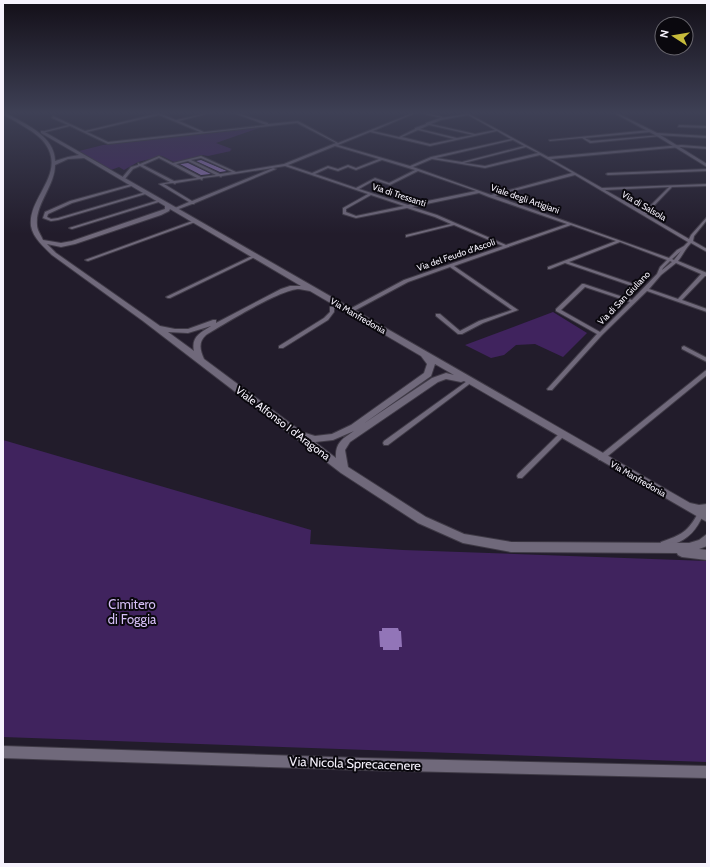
<svg xmlns="http://www.w3.org/2000/svg" width="710" height="867" font-family="Cabin,sans-serif">
  <rect width="100%" height="100%" fill="#221c2b"/>
  <g fill="#40235e">
    <polygon points="262,127 216,143 232,149 230,150 231,151 208,156 202,155 176,163 162,156 138,162 124,170 119,167 111,170 79,151 103,145"/>
    <polygon points="553,312 587,333 563,357 535,344 516,345 504,355 491,358 465,345"/>
    <polygon points="3,440 311,530 310,544 403,550 707,561 707,762 3,737"/>
  </g>
  <g fill="#9275b8">
    <polygon points="201,160 227,171 220,172 196,161"/>
    <polygon points="188,163 211,174 201,175 180,164"/>
    <polygon points="382,628 398,628 399,631 401,631 402,647 399,647 399,650 383,650 383,647 380,647 379,631 382,631"/>
  </g>
  <g fill="none" stroke-linecap="round" stroke-linejoin="round">
    <g stroke="#3f3a46" stroke-width="2">
      <g id="minor">
        <path d="M159,113L176,120L209,113L179,121L204,132L266,125L234,113H237L268,123V124L298,121L338,143L413,113H415L373,131L399,137L415,129V128L426,124V123L440,118L466,114L465,113H467L548,157L681,145L707,147V149L681,147L551,159L602,188L707,184V186L672,187L646,214L689,239L691,235L707,217V220L694,236L693,241L707,249V252L691,243C685,249 683,255 678,261L707,273V276H705L682,300L707,309V312L647,291L602,335L552,390H548L547,389L548,388L597,334L556,311V309L582,284H584L632,300L657,274L660,267L667,260L620,242L569,262L634,284V286H632L565,263L550,269H548V267L616,241L571,225L454,266L518,310L483,323L462,334H458L436,316V314H440L460,331L479,321L512,310L450,267L408,282L352,312H348V310L404,280L503,246L454,225L406,237V235L451,224L435,217L407,208L356,218L343,214V208L368,194L285,166L222,176L221,177L219,176L203,178L202,180L200,179L176,183L175,184L173,183L164,184L192,201L273,168L276,169L195,203L194,204H192L176,210H175V208L189,202L159,184L170,182L140,166L133,169L124,180L121,179L131,167L138,165V163L140,164L159,156L173,163L201,156L236,172L284,164L336,143L297,123L108,144L70,126L42,133L41,132L68,125L52,118L53,116L85,131ZM159,115L200,132L108,142L87,132ZM468,115L495,130L475,134L431,124L441,120ZM429,125L473,135L457,138L420,129ZM418,130L454,139L430,144L402,137ZM497,131L511,139L431,157L410,166L338,145L370,132L430,146ZM513,140L524,146L462,162L436,158ZM335,146L379,159L356,168L348,165L338,169L328,166L312,173L288,165ZM526,147L538,153L485,166L464,163ZM540,155L572,173L491,195L413,167L432,159L485,168ZM159,158L197,178L174,181L143,165ZM201,158L232,172L220,174L191,160ZM382,160L415,170L389,183L375,178L356,188L315,174L328,168L338,171L348,167L356,170ZM188,161L216,175L201,177L176,164ZM418,171L476,191L408,205L359,189L375,180L390,185ZM575,175L688,242L684,246L677,250L669,258L495,196ZM669,187L644,212L605,190ZM479,193L489,197L567,224L506,245L437,215L412,207ZM371,195L404,206L356,216L346,212V209ZM681,251L674,260L672,259ZM670,261L672,262L662,270L663,268ZM676,263L701,274L678,299L649,289L661,275ZM585,287L630,302L600,332L561,310Z"/>
        <polygon points="421,113 424,113 443,117 442,118"/>
        <polygon points="679,125 707,126 707,128 678,127"/>
        <polygon points="650,130 651,132 585,138 591,141 660,135 661,136 590,143 582,138 550,141 549,140"/>
        <polygon points="657,133 707,136 707,138 656,135"/>
        <polygon points="707,169 707,171 608,175 606,174 608,173"/>
        <polygon points="132,184 135,185 72,203 48,214 47,217 51,219 58,218 146,192 149,193 58,220 51,221 43,218 45,212 70,201"/>
        <polygon points="159,200 162,201 72,229 69,228"/>
        <polygon points="195,220 198,221 88,261 85,260"/>
        <polygon points="254,255 257,256 170,298 168,298 166,297"/>
        <polygon points="336,303 340,303 340,304 334,309 334,312 328,320 283,348 279,348 279,346 324,318 330,312 330,307"/>
        <polygon points="684,346 707,358 707,362 682,349 682,347"/>
        <polygon points="707,370 707,375 603,460 599,460 598,458 599,456 705,371"/>
        <polygon points="470,379 473,381 472,382 388,445 384,445 383,443 384,441"/>
        <polygon points="560,433 562,433 565,435 522,478 518,478 517,476 518,474"/>
        <path d="M700,512L702,513L703,515C697,529 689,539 674,544C670,546 666,547 661,546L660,544L661,542C681,535 688,532 698,513Z"/>
      </g>
    </g>
    <g stroke="#3f3a46" stroke-width="2">
      <g id="tertiary">
        <polygon points="614,113 617,113 657,133 707,164 707,167 655,135"/>
        <polygon points="3,746 361,758 707,766 707,778 361,770 3,758"/>
      </g>
    </g>
    <g stroke="#3f3a46" stroke-width="2">
      <path id="secondary" d="M3,113H6C25,124 55,136 55,161L68,157L79,155L41,133V131H43L690,503L699,505L707,504V522L464,381L461,382L446,379L438,382L350,442L345,450L348,467L426,517L464,534L511,542L689,543L699,540L707,534V546L699,549L707,550V560L682,557L678,555L677,553L511,552L463,543L418,523L341,473L143,321L52,255C44,247 33,238 31,226C28,200 59,179 50,153C45,137 29,130 15,121C11,119 5,116 3,113ZM84,158L165,206V209L72,241L61,243L43,240C41,235 37,230 37,225C35,204 55,186 55,165L68,159ZM170,209L301,286H290L281,289L216,323V320H213L188,329H175L160,326L56,253L47,244L61,247L75,244L161,215L169,211ZM299,289L310,291L421,356L427,364L424,373L351,425L332,434L315,436L302,432L204,359C200,350 198,342 206,335C224,324 281,289 299,289ZM211,326C200,333 191,337 194,351L168,332L188,333ZM435,364L454,375L446,373L432,378L363,424L431,376ZM354,431C342,439 335,443 336,458L315,442L333,440Z"/>
    </g>
    <use href="#minor" fill="#70697b" fill-rule="evenodd"/>
    <use href="#tertiary" fill="#70697b" fill-rule="evenodd"/>
    <use href="#secondary" fill="#70697b" fill-rule="evenodd"/>
  </g>
  <linearGradient id="sky" x2="0" y2="1"><stop stop-color="#130f18"/><stop offset="0.48" stop-color="#3e4055"/><stop offset="1" stop-color="#3e4055" stop-opacity="0"/></linearGradient>
  <rect width="710" height="234" fill="url(#sky)"/>
  <g text-anchor="middle" stroke-width="4" stroke-linejoin="round" paint-order="stroke">
    <g font-size="9" fill="#f6f2fd" stroke="#0a080e">
      <text transform="translate(399 195) rotate(18)" y="3">Via di Tressanti</text>
      <text transform="translate(525 199) rotate(19)" y="3">Viale degli Artigiani</text>
      <text transform="translate(644 206) rotate(30)" y="3">Via di Salsola</text>
      <text transform="translate(456 255) rotate(-19)" y="3">Via del Feudo d'Ascoli</text>
      <text transform="translate(624 298) rotate(-46)" y="3">Via di San Giuliano</text>
      <text transform="translate(358 316) rotate(30)" y="3">Via Manfredonia</text>
      <text transform="translate(638 479) rotate(30)" y="3">Via Manfredonia</text>
    </g>
    <g font-size="11" fill="#f6f2fd" stroke="#0a080e">
      <text transform="translate(283 423) rotate(37)" y="4">Viale Alfonso I d'Aragona</text>
    </g>
    <g font-size="13" fill="#d6bff7" stroke="#0a080e">
      <text x="132" y="609">Cimitero<tspan x="132" dy="15">di Foggia</tspan></text>
    </g>
    <g font-size="13" fill="#f6f2fd" stroke="#0a080e">
      <text transform="translate(355 763) rotate(2)" y="5">Via Nicola Sprecacenere</text>
    </g>
  </g>
  <rect width="710" height="867" fill="none" stroke="#f6f2fd" stroke-width="8"/>
  <g transform="translate(674 36) rotate(282)"><circle r="19" fill="#0a080e" stroke="#68666e"/>
  <path d="M0-3L7 15L0 10L-7 15Z" fill="#c7bb3b"/>
  <text y="-6" font-size="11" font-weight="bold" text-anchor="middle" fill="#f6f2fd">N</text>
  </g>
</svg>
